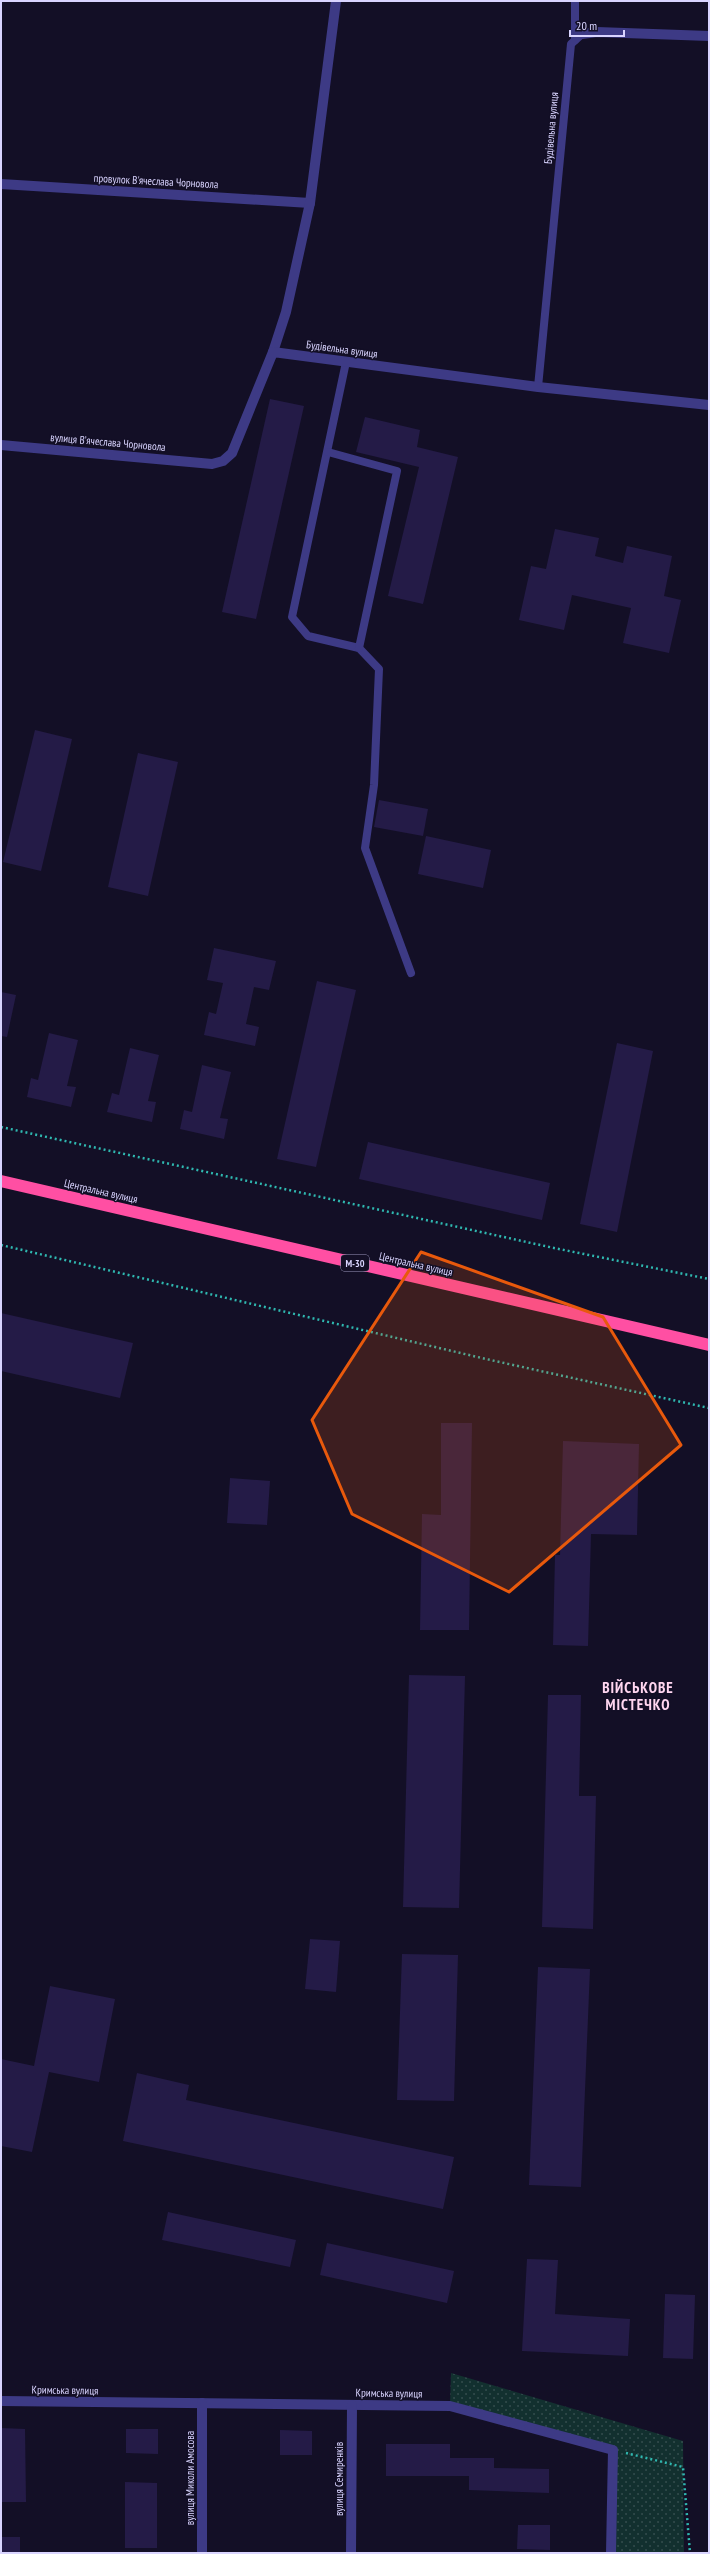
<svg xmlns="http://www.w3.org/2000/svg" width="710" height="2554" font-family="'PT Sans Narrow',sans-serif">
  <defs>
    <pattern id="grass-dots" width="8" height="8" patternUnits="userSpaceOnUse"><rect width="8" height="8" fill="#12302f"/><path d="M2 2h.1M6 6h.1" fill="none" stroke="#344d4e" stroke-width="1.8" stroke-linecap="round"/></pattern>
  </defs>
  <rect width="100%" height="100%" fill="#130f26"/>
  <polygon fill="url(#grass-dots)" points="451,2373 683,2441 684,2553 611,2553 613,2450 450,2406"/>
  <g fill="#241b47">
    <polygon points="270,399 304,406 256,619 222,612"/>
    <polygon points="365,417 420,430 417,447 458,457 423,604 388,596 419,467 356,452"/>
    <polygon points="555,529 599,538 595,556 623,563 627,546 672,556 664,596 681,600 669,653 623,643 631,608 572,595 564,630 519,620 531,566 546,569"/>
    <polygon points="35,730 72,739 41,871 3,862"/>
    <polygon points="138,753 178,762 148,896 108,887"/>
    <polygon points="379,800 428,809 423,836 374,827"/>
    <polygon points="426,836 491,850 483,888 418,874"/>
    <polygon points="214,948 276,961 269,990 254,987 246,1024 259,1027 255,1046 204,1035 209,1012 216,1014 223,983 207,980"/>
    <polygon points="317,981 356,990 316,1167 277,1159"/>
    <polygon points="1,992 16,995 7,1037 1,1036"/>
    <polygon points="49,1033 78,1040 67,1086 76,1087 71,1107 27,1097 31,1078 38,1080"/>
    <polygon points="617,1043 653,1051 617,1232 580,1224"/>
    <polygon points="130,1048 159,1055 148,1101 156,1102 152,1122 107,1112 112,1093 119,1095"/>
    <polygon points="202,1065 231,1072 220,1118 228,1119 224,1139 180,1129 184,1110 192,1112"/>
    <polygon points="368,1142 550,1183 542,1220 359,1179"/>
    <polygon points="1,1313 133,1343 120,1398 1,1371"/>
    <polygon points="441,1423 472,1423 469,1630 420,1630 422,1514 441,1515"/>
    <polygon points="563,1441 639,1444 637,1535 591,1534 588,1646 553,1645 555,1555 560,1555"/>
    <polygon points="230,1478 270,1481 267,1525 227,1523"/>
    <polygon points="409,1675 465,1676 459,1908 403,1907"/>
    <polygon points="548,1695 581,1695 579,1796 596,1796 593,1929 542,1927"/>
    <polygon points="310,1939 340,1941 336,1992 305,1989"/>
    <polygon points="402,1954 458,1955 454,2101 397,2100"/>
    <polygon points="538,1967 590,1969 581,2187 529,2185"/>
    <polygon points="50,1986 115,1999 99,2082 49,2072 32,2152 1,2146 1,2059 34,2066"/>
    <polygon points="137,2073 189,2085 186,2100 454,2157 443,2209 123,2141"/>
    <polygon points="168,2212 296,2240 290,2267 162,2240"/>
    <polygon points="327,2243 454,2271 447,2303 320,2275"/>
    <polygon points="527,2259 558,2260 555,2314 630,2319 628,2356 522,2351"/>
    <polygon points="665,2294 695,2295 693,2359 663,2358"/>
    <polygon points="1,2428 25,2429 26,2502 1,2502"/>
    <polygon points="126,2429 158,2429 158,2454 126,2453"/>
    <polygon points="280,2430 312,2431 312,2455 280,2455"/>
    <polygon points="386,2444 450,2444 450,2458 494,2458 494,2468 549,2469 549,2493 469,2490 469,2476 386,2476"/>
    <polygon points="125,2482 157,2483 157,2548 125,2548"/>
    <polygon points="518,2525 550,2525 550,2550 517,2549"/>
    <rect x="1" y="2537" width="19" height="16"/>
  </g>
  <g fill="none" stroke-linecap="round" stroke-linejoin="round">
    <g stroke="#2fb8b0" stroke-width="2.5" stroke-dasharray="2 3" stroke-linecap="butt">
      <polyline points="1,1127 554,1248 709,1279"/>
      <polyline points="1,1245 486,1359 709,1408"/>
      <polyline points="626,2453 683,2467 690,2553"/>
    </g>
    <g stroke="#3d3a85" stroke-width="8">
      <polyline points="575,40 575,1"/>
      <polyline points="346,362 292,617 308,636 359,648 379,669 374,785 365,848 411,973"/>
      <polyline points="538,387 571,44 582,34"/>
      <polyline points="328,452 397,471 359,648"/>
    </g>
    <g stroke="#3d3a85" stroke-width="10">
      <polyline points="582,34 597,32 709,36"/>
      <polyline points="1,184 310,203 336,1"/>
      <polyline points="273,352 286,312 310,203"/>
      <polyline points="1,445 212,464 223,461 232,453 273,352 538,387 709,405"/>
      <polyline points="1,2401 450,2406 613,2450 611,2553"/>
      <polyline points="202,2553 202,2403"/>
      <polyline points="351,2553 352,2405"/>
    </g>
    <polyline stroke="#ff4fa3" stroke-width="12" points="1,1181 709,1345"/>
  </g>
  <path fill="#e8590c" fill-opacity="0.2" stroke="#e8590c" stroke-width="3" stroke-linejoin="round" d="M421,1252L603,1317L681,1445L509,1592L352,1514L312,1420Z"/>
  <g text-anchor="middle" stroke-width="3" stroke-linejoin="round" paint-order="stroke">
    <rect fill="#130f26" stroke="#9e99be" stroke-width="1" x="341" y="1255" width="28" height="16" rx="3"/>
    <g font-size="10" font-weight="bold" fill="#d9d4ff">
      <text x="355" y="1267">М-30</text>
    </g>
    <g font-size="11" fill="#d9d4ff" stroke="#130f26">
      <text transform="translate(551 128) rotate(-85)" y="4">Будівельна вулиця</text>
      <text transform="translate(156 181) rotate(3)" y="4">провулок В'ячеслава Чорновола</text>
      <text transform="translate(342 349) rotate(8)" y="4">Будівельна вулиця</text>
      <text transform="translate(108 442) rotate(5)" y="4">вулиця Вʼячеслава Чорновола</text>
      <text transform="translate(101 1191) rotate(13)" y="4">Центральна вулиця</text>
      <text transform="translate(416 1264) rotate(13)" y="4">Центральна вулиця</text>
      <text transform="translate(65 2390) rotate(1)" y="4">Кримська вулиця</text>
      <text transform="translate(389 2393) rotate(1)" y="4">Кримська вулиця</text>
      <text transform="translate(190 2478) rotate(-90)" y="4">вулиця Миколи Амосова</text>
      <text transform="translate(339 2479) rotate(-90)" y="4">вулиця Семиренків</text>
    </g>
    <g font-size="15" font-weight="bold" letter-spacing="1" fill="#ffd6f0" stroke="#130f26">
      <text x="638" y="1693">ВІЙСЬКОВЕ<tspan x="638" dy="17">МІСТЕЧКО</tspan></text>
    </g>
  </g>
  <rect width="710" height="2554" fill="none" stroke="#d9d4ff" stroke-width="4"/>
  <path d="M570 30v6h54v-6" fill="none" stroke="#d9d4ff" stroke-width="2"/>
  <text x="576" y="30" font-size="12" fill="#d9d4ff" stroke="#130f26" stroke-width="3" paint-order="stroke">20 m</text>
</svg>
